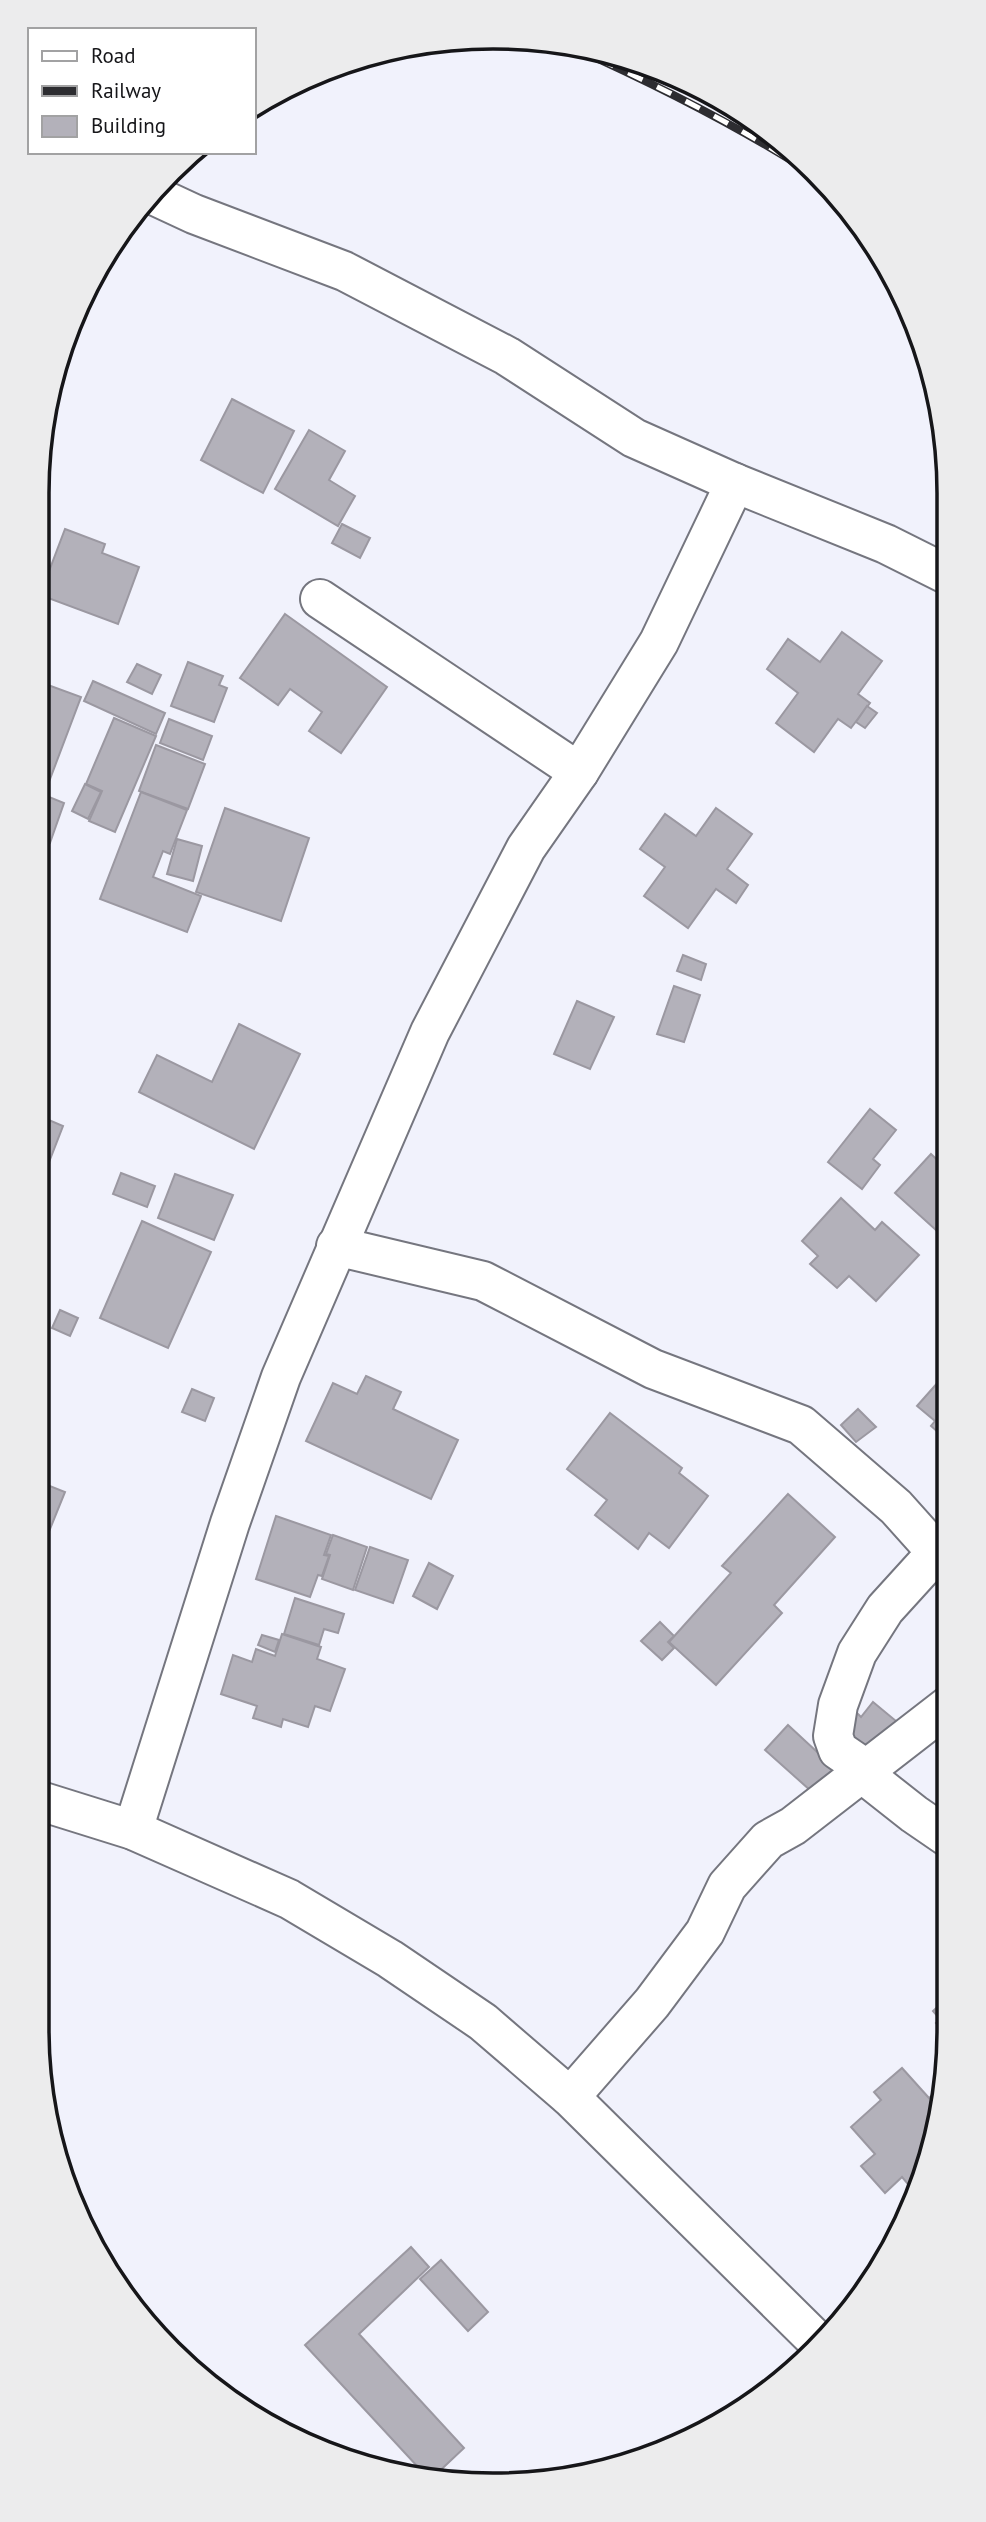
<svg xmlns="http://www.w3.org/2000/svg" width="986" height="2522" font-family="'PT Sans',sans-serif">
  <rect width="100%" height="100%" fill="#f1f2fc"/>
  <g fill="#b3b1ba" stroke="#9b98a1" stroke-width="2">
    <polygon points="232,399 294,431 263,493 201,460"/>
    <polygon points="309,430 345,451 329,480 355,496 338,526 275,489"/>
    <polygon points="342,524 370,538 360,558 332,543"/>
    <polygon points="65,529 105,544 102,553 139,567 118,624 40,595"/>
    <polygon points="285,614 387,687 341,753 309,731 322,712 290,689 278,705 240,678"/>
    <polygon points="842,632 882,661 858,694 870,703 851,728 838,719 814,752 776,723 798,693 767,669 788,639 820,662"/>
    <polygon points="188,662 223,676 219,685 227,688 214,722 171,706"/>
    <polygon points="137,664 161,675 152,694 127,682"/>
    <polygon points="37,681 81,697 44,795 64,803 50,843 37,837"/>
    <polygon points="93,681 165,713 156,734 84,701"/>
    <polygon points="867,706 877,713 865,728 856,722"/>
    <polygon points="114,718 156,736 115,832 89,821 102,791 86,784"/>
    <polygon points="169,719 212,736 203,760 160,743"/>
    <polygon points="156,745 205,764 188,809 139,791"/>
    <polygon points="85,784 101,792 88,819 72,811"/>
    <polygon points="141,792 187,810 170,854 163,851 153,877 201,896 187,932 100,899"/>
    <polygon points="225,808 309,838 281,921 196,892"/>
    <polygon points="716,808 752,834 727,869 748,885 736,903 716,889 688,928 644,896 665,867 640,849 665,814 696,836"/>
    <polygon points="177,839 202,846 193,881 167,874"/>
    <polygon points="683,955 706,964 701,980 677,971"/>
    <polygon points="674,986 700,995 684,1042 657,1034"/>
    <polygon points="577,1001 614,1017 590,1069 554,1054"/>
    <polygon points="239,1024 300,1054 254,1149 139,1092 157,1055 212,1082"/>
    <polygon points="870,1109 896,1130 873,1159 880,1165 862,1189 828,1162"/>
    <polygon points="37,1115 63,1126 37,1193"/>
    <polygon points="931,1154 947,1169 947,1240 895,1193"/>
    <polygon points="121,1173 155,1186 147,1207 113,1194"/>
    <polygon points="175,1174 233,1195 214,1240 158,1218"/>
    <polygon points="841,1198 875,1230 882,1222 919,1255 876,1301 849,1276 837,1288 810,1264 818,1256 802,1241"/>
    <polygon points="142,1221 211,1252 168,1348 100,1318"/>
    <polygon points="60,1310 78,1318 70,1336 52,1328"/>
    <polygon points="948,1371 948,1441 931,1426 935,1421 917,1406"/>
    <polygon points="366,1376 401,1392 393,1409 458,1440 431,1499 306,1441 333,1383 357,1394"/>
    <polygon points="192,1389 214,1398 205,1421 182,1412"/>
    <polygon points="858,1409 876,1427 856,1442 841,1425"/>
    <polygon points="610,1413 682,1468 679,1473 708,1496 669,1548 649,1533 638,1549 595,1515 607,1500 567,1469"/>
    <polygon points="37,1481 65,1492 48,1534 37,1529"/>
    <polygon points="788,1494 835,1537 774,1605 782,1613 716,1685 669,1642 731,1573 722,1566"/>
    <polygon points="276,1516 331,1535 324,1555 329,1556 322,1576 318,1575 310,1597 256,1579"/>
    <polygon points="333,1535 367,1547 353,1590 322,1579 330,1555 326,1554"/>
    <polygon points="370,1547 408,1560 393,1603 355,1590"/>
    <polygon points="429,1563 453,1576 437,1609 413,1596"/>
    <polygon points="295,1598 344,1614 338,1633 324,1629 319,1645 284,1634"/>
    <polygon points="660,1622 674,1636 668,1642 674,1648 662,1660 641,1641"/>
    <polygon points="282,1634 321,1647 317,1659 345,1669 330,1711 315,1706 308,1727 283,1719 281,1727 253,1718 257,1706 221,1694 233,1655 252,1662 256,1649 275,1656"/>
    <polygon points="262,1635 279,1640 275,1652 258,1645"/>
    <polygon points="873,1702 896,1721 866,1756 836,1735 855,1711 861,1717"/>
    <polygon points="788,1725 842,1775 820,1799 765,1750"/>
    <polygon points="949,1996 949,2029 948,2036 936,2023 940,2019 933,2011"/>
    <polygon points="902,2068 929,2098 942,2087 934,2147 913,2190 902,2177 885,2193 861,2166 875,2154 851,2127 881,2100 874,2092"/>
    <polygon points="411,2247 429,2267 359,2334 464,2448 430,2480 305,2345"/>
    <polygon points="441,2260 488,2312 468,2331 420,2279"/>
  </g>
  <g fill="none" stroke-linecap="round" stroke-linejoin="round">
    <g stroke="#75767f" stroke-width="42">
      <g id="street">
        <polyline points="151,194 194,214 344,271 507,356 634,438 735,483 886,544 946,574"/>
        <polyline points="320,599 579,772"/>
        <polyline points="336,1246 483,1281 653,1369 801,1425 896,1507 948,1565"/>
        <polyline points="935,1554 885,1609 857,1653 838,1705 833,1736 838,1750 857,1763 862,1773 914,1814 949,1838"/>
        <polyline points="37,1800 133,1830 289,1899 390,1959 483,2022 570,2097 818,2342"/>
        <polyline points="133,1830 230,1523 281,1377 430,1032 526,848 579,772 659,642 735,483"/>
        <polyline points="570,2097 652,2003 705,1932 727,1886 768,1840 793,1826 948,1706"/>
      </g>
    </g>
    <use href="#street" stroke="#fff" stroke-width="38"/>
    <g stroke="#2d2d31" stroke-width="8">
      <path id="rail" d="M570,46C657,85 744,128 823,181"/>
    </g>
    <use href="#rail" stroke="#fff" stroke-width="5" stroke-dasharray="16" stroke-linecap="butt"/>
  </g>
  <path d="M0 0H986V2522H0ZM493 49H493A444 444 0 0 1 937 493V2029A444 444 0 0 1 493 2473H493A444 444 0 0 1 49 2029V493A444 444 0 0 1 493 49Z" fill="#ececed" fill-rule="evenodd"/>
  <path fill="none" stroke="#161619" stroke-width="3.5" d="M493 49H493A444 444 0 0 1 937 493V2029A444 444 0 0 1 493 2473H493A444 444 0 0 1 49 2029V493A444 444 0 0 1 493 49Z"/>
  <rect x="28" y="28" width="228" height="126" fill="#ffffff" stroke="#a2a2a3" stroke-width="2"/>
  <rect x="42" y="51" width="35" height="10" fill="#ffffff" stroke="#a2a2a3" stroke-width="2"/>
  <text x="91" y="63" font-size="21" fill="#161619">Road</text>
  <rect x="42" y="86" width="35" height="10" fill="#2d2d31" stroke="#a2a2a3" stroke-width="2"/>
  <text x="91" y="98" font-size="21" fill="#161619">Railway</text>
  <rect x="42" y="116" width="35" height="21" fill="#b3b1ba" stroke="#a2a2a3" stroke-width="2"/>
  <text x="91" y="133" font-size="21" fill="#161619">Building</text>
</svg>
